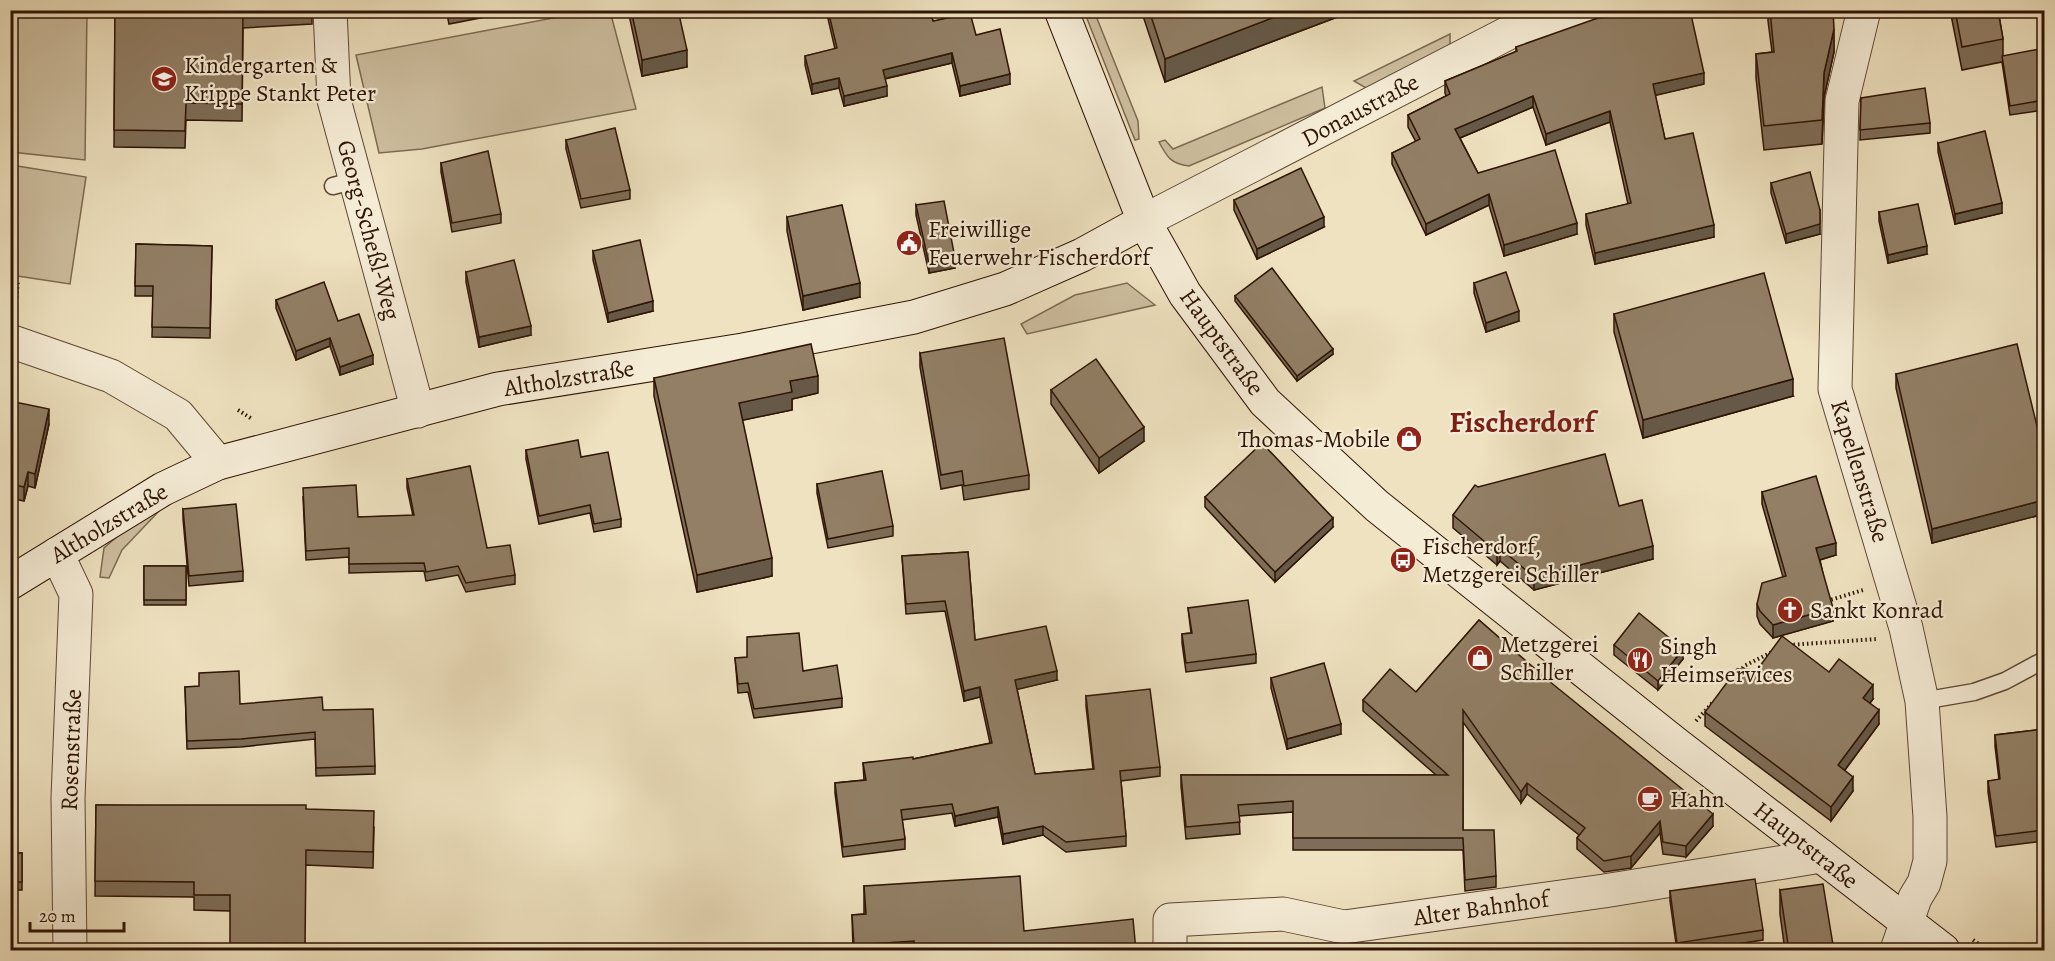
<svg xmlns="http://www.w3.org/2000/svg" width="2055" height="961" font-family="Alegreya,serif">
  <rect width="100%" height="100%" fill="#efe2c0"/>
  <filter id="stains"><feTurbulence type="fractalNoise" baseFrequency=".00333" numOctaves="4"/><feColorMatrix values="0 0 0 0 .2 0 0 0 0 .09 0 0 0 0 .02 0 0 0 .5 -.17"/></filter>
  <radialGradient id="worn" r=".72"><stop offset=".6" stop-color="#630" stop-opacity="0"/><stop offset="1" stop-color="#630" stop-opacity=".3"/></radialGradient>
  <g fill="#cebfa0" stroke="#7e6a52" stroke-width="1.5">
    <polygon points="11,10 87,11 85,160 11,152"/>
    <polygon points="590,11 610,11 636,109 422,149 379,153 356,55"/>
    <polygon points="1084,11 1094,11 1138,121 1139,139 1135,140"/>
    <polygon points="1450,34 1450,47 1366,88 1354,81"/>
    <path d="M1322,87L1325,108L1189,166C1171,164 1167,157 1159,142L1165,140L1173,149Z"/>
    <polygon points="11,165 86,177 70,284 11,275"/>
    <polygon points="1127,283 1155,305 1027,334 1021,324 1075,295"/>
    <polygon points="160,510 122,550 109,578 100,577 104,548 120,534"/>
  </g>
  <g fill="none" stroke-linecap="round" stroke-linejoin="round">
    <g stroke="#5e4833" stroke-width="19">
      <g id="lane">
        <polyline points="333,186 356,180"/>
        <polyline points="1922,701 1974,692 2005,681 2044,660"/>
      </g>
    </g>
    <g stroke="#5e4833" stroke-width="35">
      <g id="street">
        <polyline points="330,10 334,100 418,411"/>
        <polyline points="1864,10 1842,101 1835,389 1906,628 1922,701 1930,817 1930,861 1924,883 1915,898 1897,950"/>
        <polyline points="1144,221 1512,31 1580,10"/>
        <polyline points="10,341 111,376 178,415 218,463"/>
        <polyline points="57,554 76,594 68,798 70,950"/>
        <polyline points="1170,950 1170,920 1283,914 1344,927 1604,891 1821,856"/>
      </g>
    </g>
    <g stroke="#2e1404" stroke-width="35">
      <g id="secondary">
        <polyline points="1061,10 1144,221 1185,294 1265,402 1377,506 1676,744 1943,950"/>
        <polyline points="10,583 163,489 218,463 498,389 743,350 914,317 1005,289 1082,255 1144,221"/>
      </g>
    </g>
    <g stroke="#2e1404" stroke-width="4" stroke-dasharray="1.5 3" stroke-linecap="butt">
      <polyline points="15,311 18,280"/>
      <polyline points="238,410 252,419"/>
      <polyline points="1827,601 1863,590"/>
      <polyline points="1789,645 1877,639"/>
      <polyline points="1740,672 1744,666 1774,651"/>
      <polyline points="1696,721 1713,702"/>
      <polyline points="1973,940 1987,950"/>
    </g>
    <use href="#lane" stroke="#f5ecd6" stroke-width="16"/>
    <use href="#street" stroke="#f5ecd6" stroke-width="33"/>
    <use href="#secondary" stroke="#f5ecd6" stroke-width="33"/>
  </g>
  <g fill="#7e6d58" stroke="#2e1404" stroke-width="1.5">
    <polygon points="115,10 312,10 312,24 243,28 242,121 186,120 185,148 114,147"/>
    <polygon points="446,10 521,10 449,24"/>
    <polygon points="628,10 678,10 687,67 642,76"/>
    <polygon points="826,10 930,10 933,21 976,35 1010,84 960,96 952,63 885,79 887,96 844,106 839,88 812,94 805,65 805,56 835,49"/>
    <polygon points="1141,10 1356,10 1165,82"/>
    <polygon points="1768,10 1833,10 1834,52 1824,97 1822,144 1764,150 1756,78 1756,54 1772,52 1768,21"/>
    <polygon points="1950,10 1998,10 2003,39 2003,56 2044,79 2044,110 2010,115 2002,62 1962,70"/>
    <polygon points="1516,47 1704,84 1655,95 1665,139 1714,237 1595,264 1586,225 1586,214 1628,204 1610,122 1546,145 1533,107 1460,138 1478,173 1577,234 1504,256 1489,205 1426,235 1392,164 1392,153 1416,142 1408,127 1408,115 1446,96 1445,93 1445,81 1516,52"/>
    <polygon points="1861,98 1930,123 1930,133 1860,140"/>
    <polygon points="566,140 630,190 630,199 581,208 566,149"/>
    <polygon points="1938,143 2002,213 1955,224 1938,152"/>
    <polygon points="441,163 501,214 501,223 452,232 441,172"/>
    <polygon points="1771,183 1820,234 1786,243 1771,193"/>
    <polygon points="1234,200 1324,227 1257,259 1234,210"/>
    <polygon points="916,205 955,268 929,273 916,215"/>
    <polygon points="1879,212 1927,254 1888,263 1879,221"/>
    <polygon points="787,217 860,297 803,310 787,231"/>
    <polygon points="136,244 212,246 210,338 152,337 153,296 135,296"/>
    <polygon points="593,251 653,311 608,322 593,260"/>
    <polygon points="466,272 531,335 479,347 466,282"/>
    <polygon points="1474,283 1519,321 1486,332 1474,293"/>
    <polygon points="1235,296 1333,354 1297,381 1235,301"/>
    <polygon points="276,300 338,321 373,364 340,375 330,346 296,360 276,308"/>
    <polygon points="1614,314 1793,396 1643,438 1614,332"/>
    <polygon points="920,353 1029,475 1029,489 964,500 962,485 941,489 920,367"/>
    <polygon points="1896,374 2044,455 2044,514 1932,543 1896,388"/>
    <polygon points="654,378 818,393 792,399 792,410 742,420 772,576 697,592 654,396"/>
    <polygon points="1051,390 1144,441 1099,473 1051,404"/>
    <polygon points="10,401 49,424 35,488 28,486 24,501 10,498"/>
    <polygon points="526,450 581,457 621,519 621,527 594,532 590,513 539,524 526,459"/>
    <polygon points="407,479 487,548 515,575 515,584 466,592 458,575 426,581 424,571 349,573 349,557 306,560 303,497 358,517 413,516 407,488"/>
    <polygon points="817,484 893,526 893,536 828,548 817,493"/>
    <polygon points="1478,487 1619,506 1653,559 1534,590 1500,561 1497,565 1453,528 1453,515"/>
    <polygon points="1762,492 1836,555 1820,560 1833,621 1773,638 1760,624 1757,616 1757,604 1783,577 1762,504"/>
    <polygon points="1205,497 1333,527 1275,582 1205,507"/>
    <polygon points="183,509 243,571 243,581 189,586 183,519"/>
    <polygon points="968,552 975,640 1057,680 1017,689 1035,774 1093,769 1086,706 1086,696 1160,767 1160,776 1121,781 1126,836 1126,846 1066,852 1043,835 1003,844 998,817 955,826 952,813 902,820 905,839 905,849 843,857 835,793 835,783 864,780 863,763 913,759 990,743 980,697 964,701 945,611 906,614 902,556"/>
    <rect x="144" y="566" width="42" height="39"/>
    <polygon points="2044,580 2044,617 2038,592 2038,581"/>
    <polygon points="1188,608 1256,654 1256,663 1186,672 1182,643 1182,634 1191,633"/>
    <polygon points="1479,620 1713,826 1686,857 1663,854 1660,833 1631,868 1604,872 1577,849 1577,838 1579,835 1527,794 1521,803 1463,722 1463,830 1496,876 1496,887 1465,891 1463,850 1293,850 1293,812 1239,816 1240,834 1186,839 1181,786 1181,775 1436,775 1363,711 1363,700 1416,692"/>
    <polygon points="1614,645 1683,659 1658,690 1614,655"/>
    <polygon points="735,658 803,671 842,698 842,707 754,718 748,692 738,693"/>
    <polygon points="1271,678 1341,734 1287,749 1271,688"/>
    <polygon points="185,687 240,704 323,710 375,766 375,774 316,776 315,739 241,747 187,749"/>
    <polygon points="1873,699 1870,703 1879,724 1845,770 1853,791 1831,821 1705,726 1705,712"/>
    <polygon points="2044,729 2044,841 1996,847 1988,792 1988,781 1999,780 1995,746 1995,735"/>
    <polygon points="10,740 16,853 22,853 22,890 10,890"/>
    <polygon points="96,805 306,809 374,827 373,868 306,865 230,911 194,910 194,897 95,896"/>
    <polygon points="864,886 1024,931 1136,951 853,951 852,915 864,914"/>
    <polygon points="1780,890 1834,951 1785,951 1780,914"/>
    <polygon points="1670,891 1763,930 1763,940 1690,951 1677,951 1670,901"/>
  </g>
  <g fill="#665947" stroke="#2e1404" stroke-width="1.5">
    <polygon points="1293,10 1356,10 1165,82 1165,59"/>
    <polygon points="1834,29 1834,52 1824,97 1822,144 1824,73"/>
    <polygon points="687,50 687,67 642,76 642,60"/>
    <polygon points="952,53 952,63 883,79 883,70"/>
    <polygon points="1704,73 1704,84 1653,96 1653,84"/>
    <polygon points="1010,74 1010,84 960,96 960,86"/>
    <polygon points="839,78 839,88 812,94 812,84"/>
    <polygon points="887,86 887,96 844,106 844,96"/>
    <polygon points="1533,96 1533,107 1455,140 1455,129"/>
    <polygon points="1610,111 1610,122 1546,145 1546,134"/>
    <polygon points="1489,194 1489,205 1426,235 1426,224"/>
    <polygon points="2002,203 2002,213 1955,224 1955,214"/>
    <polygon points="1820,210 1820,234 1786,243 1786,234"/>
    <polygon points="1324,217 1324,227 1257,259 1257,249"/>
    <polygon points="1577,223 1577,234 1504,256 1504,245"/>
    <polygon points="1714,225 1714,237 1595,264 1595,253"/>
    <polygon points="1927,246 1927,254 1888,263 1888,255"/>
    <polygon points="955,258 955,268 929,273 929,264"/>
    <polygon points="860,283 860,297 803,310 803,296"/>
    <polygon points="653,301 653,311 608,322 608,313"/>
    <polygon points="1519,311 1519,321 1486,332 1486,323"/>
    <polygon points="531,326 531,335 479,347 479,337"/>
    <polygon points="330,338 330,346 296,360 296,351"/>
    <polygon points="1333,349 1333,354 1297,381 1297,376"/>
    <polygon points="373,355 373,364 340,375 340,367"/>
    <polygon points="818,376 818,393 792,399 792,410 739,421 739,403 790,381"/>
    <polygon points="1793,379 1793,396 1643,438 1643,420"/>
    <polygon points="49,409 49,424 35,488 35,474"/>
    <polygon points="1144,427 1144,441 1099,473 1099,458"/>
    <polygon points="28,472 28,486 24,501 24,487"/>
    <polygon points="2044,500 2044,514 1932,543 1932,529"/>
    <polygon points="1333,518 1333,527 1275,582 1275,572"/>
    <polygon points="1836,543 1836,555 1816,561 1816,548"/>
    <polygon points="1653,546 1653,559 1534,590 1534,577"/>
    <polygon points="1500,548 1500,561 1497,565 1497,552"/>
    <polygon points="772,558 772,576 697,592 697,575"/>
    <polygon points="1833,608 1833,621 1773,638 1773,625"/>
    <polygon points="1683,649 1683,659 1658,690 1658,681"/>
    <polygon points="1057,671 1057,680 1015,690 1015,680"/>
    <polygon points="1873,685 1873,699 1863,712 1863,698"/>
    <polygon points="980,687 980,697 964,701 964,691"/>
    <polygon points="1879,710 1879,724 1838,779 1838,765"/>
    <polygon points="1341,724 1341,734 1287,749 1287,739"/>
    <polygon points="1853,777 1853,791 1831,821 1831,807"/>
    <polygon points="1527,783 1527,794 1521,803 1521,792"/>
    <polygon points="998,807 998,817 955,826 955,816"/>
    <polygon points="1713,814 1713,826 1686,857 1686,846"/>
    <polygon points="1660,821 1660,833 1631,868 1631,856"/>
    <polygon points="1043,826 1043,835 1003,844 1003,834"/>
  </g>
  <g fill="#927f66" stroke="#2e1404" stroke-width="1.5">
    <polygon points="115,10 243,10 242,104 186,103 185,131 114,130"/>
    <polygon points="631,10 678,10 687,50 642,60"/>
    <polygon points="828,10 930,10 933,21 970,13 976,35 1000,29 1010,74 960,86 952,53 883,70 887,86 844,96 839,78 812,84 805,56 837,48"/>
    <polygon points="1149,10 1293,10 1165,59"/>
    <polygon points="1633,10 1690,10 1704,73 1653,84 1665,139 1693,133 1714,225 1595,253 1586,214 1631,203 1610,111 1546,134 1533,96 1455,129 1478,173 1555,150 1577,223 1504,245 1489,194 1426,224 1392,153 1420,139 1408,115 1450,94 1445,81 1517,51 1516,47 1595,19"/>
    <polygon points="1770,10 1833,10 1834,29 1824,73 1822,120 1764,126 1756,54 1774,52"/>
    <polygon points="1955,10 1998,10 2003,39 1962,47"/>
    <polygon points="2040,49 2044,79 2044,100 2010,106 2002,56"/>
    <polygon points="1925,88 1930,123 1860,130 1861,98"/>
    <polygon points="615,128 630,190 581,199 566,140"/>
    <polygon points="1985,131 2002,203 1955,214 1938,143"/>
    <polygon points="488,151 501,214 452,223 441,163"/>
    <polygon points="1301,168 1324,217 1257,249 1234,200"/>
    <polygon points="1810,172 1820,210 1820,224 1786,234 1771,183"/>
    <polygon points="944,201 955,258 929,264 916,205"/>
    <polygon points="1918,204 1927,246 1888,255 1879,212"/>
    <polygon points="842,205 860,283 803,296 787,217"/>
    <polygon points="640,240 653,301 608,313 593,251"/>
    <polygon points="136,244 212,246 210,328 152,327 153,286 135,286"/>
    <polygon points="514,260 531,326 479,337 466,272"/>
    <polygon points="1272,268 1333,349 1297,376 1235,296"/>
    <polygon points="1506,272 1519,311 1486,323 1474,283"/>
    <polygon points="1764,273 1793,379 1643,420 1614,314"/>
    <polygon points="324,282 338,321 359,314 373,355 340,367 330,338 296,351 276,300"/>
    <polygon points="1004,338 1029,475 964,486 962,471 941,475 920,353"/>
    <polygon points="811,344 818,376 790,381 792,392 739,403 772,558 697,575 654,378"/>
    <polygon points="2017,344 2044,455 2044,500 1932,529 1896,374"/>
    <polygon points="1096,359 1144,427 1099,458 1051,390"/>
    <polygon points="10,401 49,409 35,474 28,472 24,487 10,484"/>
    <polygon points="578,440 581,457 608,452 621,519 594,524 590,505 539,516 526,450"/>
    <polygon points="1262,443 1333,518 1275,572 1205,497"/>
    <polygon points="1605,454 1619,506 1642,500 1653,546 1534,577 1500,548 1497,552 1453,515 1475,485 1478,487"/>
    <polygon points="470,466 487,548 510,545 515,575 466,583 458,566 426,572 424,563 349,564 349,548 306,551 303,488 356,485 358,517 414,515 407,479"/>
    <polygon points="882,471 893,526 828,539 817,484"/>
    <polygon points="1816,476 1836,543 1816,548 1833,608 1773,625 1760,611 1757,604 1762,583 1786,576 1762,492"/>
    <polygon points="236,504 243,571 189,576 183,509"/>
    <polygon points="968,552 975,640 1046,626 1057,671 1015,680 1035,774 1094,769 1086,696 1150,689 1160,767 1120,771 1126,836 1066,842 1043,826 1003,834 998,807 955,816 952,804 901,810 905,839 843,847 835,783 866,780 863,763 913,757 913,759 992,743 980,687 964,691 945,601 906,604 902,556"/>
    <rect x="144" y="566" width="42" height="34"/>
    <polygon points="2044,580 2044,606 2038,581"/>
    <polygon points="1248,600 1256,654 1186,663 1182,634 1192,633 1188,608"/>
    <polygon points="1639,613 1683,649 1658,681 1614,645"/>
    <polygon points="1479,620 1549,681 1713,814 1686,846 1663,842 1660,821 1631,856 1604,861 1577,838 1585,828 1527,783 1521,792 1463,710 1463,830 1494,830 1496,876 1465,880 1463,838 1293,838 1293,801 1238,805 1240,822 1186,827 1181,775 1448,775 1363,700 1390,669 1416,692"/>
    <polygon points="799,633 803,671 837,665 842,698 754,709 748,683 738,684 735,658 747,657 747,637"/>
    <polygon points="1782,636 1829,672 1839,659 1873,685 1863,698 1879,710 1838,765 1853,777 1831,807 1705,712 1737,669 1757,670"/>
    <polygon points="1324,663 1341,724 1287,739 1271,678"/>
    <polygon points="239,671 240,704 322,697 323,710 373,709 375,766 316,768 315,732 241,739 187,741 185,687 199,686 199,673"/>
    <polygon points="2044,729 2044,830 1996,836 1988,781 2000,779 1995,735"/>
    <polygon points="10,740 17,741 15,853 22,853 22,882 10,882"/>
    <polygon points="96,805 306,805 306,809 374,811 373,852 306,850 305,951 230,951 230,895 194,895 194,882 95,881"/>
    <polygon points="1020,876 1024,931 1133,919 1136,951 915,951 914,941 854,945 852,915 866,914 864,886"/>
    <polygon points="1755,879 1763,930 1677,943 1670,891"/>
    <polygon points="1823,884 1834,951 1789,951 1780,890"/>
  </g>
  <defs>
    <g id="school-disc" transform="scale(1.35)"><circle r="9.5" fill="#8f2418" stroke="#f5ecd6"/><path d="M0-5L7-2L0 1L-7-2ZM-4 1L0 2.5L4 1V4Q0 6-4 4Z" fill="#fff"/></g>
    <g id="civic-disc" transform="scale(1.35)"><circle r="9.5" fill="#8f2418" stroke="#f5ecd6"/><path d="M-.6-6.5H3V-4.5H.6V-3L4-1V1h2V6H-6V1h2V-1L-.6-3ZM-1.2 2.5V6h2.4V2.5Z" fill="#fff"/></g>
    <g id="shop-disc" transform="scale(1.35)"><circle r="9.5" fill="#8f2418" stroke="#f5ecd6"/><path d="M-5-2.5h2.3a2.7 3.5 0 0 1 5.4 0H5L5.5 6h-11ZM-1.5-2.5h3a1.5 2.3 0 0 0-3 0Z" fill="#fff"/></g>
    <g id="bus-disc" transform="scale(1.35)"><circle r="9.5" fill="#8f2418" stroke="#f5ecd6"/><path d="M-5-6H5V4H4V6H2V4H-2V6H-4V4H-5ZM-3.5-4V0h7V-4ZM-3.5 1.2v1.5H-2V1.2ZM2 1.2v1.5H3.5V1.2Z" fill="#fff"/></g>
    <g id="church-disc" transform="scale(1.35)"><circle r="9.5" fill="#8f2418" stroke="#f5ecd6"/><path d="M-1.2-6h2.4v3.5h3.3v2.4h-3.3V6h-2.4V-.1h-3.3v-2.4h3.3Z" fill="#fff"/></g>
    <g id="restaurant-disc" transform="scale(1.35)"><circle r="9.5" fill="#8f2418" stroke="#f5ecd6"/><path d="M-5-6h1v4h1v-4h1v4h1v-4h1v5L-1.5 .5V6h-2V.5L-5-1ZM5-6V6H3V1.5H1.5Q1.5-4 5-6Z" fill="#fff"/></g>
    <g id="cafe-disc" transform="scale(1.35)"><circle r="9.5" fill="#8f2418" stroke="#f5ecd6"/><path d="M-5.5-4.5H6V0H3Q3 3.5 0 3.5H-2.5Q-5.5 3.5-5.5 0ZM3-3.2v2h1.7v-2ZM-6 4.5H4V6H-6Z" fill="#fff"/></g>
  </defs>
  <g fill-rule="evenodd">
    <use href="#school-disc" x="164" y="79"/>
    <use href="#civic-disc" x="909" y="243"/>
    <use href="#shop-disc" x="1409" y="439"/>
    <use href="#bus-disc" x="1403" y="560"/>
    <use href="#church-disc" x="1790" y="610"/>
    <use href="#shop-disc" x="1480" y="658"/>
    <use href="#restaurant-disc" x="1640" y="660"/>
    <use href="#cafe-disc" x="1650" y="799"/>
  </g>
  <g text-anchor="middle" stroke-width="4.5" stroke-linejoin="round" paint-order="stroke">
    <g font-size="24" fill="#2e1404" stroke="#f5ecd6" text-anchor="start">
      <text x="184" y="73">Kindergarten &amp;<tspan x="184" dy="28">Krippe Stankt Peter</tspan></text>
      <text x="928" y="237">Freiwillige<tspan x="928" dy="28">Feuerwehr Fischerdorf</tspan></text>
      <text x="1390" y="447" text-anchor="end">Thomas-Mobile</text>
      <text x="1422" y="554">Fischerdorf,<tspan x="1422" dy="28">Metzgerei Schiller</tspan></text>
      <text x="1810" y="618">Sankt Konrad</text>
      <text x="1500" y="652">Metzgerei<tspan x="1500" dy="28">Schiller</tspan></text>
      <text x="1660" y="654">Singh<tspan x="1660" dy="28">Heimservices</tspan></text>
      <text x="1670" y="807">Hahn</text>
    </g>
    <g font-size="24" fill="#2e1404" stroke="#f5ecd6">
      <text transform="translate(1360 110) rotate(-28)" y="8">Donaustraße</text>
      <text transform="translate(369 230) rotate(75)" y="8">Georg-Scheßl-Weg</text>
      <text transform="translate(1222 342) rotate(54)" y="8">Hauptstraße</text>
      <text transform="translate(569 378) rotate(-9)" y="8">Altholzstraße</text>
      <text transform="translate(1860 471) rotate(73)" y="8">Kapellenstraße</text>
      <text transform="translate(109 523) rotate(-31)" y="8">Altholzstraße</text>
      <text transform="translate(71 750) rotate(-88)" y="8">Rosenstraße</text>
      <text transform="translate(1806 845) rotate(38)" y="8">Hauptstraße</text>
      <text transform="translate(1481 908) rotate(-8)" y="8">Alter Bahnhof</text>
    </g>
    <g font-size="30" font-weight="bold" fill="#7a1f14" stroke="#f5ecd6">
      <text x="1522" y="432">Fischerdorf</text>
    </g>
  </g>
  <rect width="2055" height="961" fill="none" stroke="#efe2c0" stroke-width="36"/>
  <rect x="12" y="12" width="2031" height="937" fill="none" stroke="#2e1404" stroke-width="3"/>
  <rect x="18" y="18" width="2019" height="925" fill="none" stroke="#2e1404" stroke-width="1.5"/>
  <path d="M30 922v9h94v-9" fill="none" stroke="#2e1404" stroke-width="3"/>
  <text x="39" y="922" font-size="18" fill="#2e1404" stroke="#f5ecd6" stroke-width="4.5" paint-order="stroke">20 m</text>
  <rect width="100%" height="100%" filter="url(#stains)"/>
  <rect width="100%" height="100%" fill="url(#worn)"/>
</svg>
